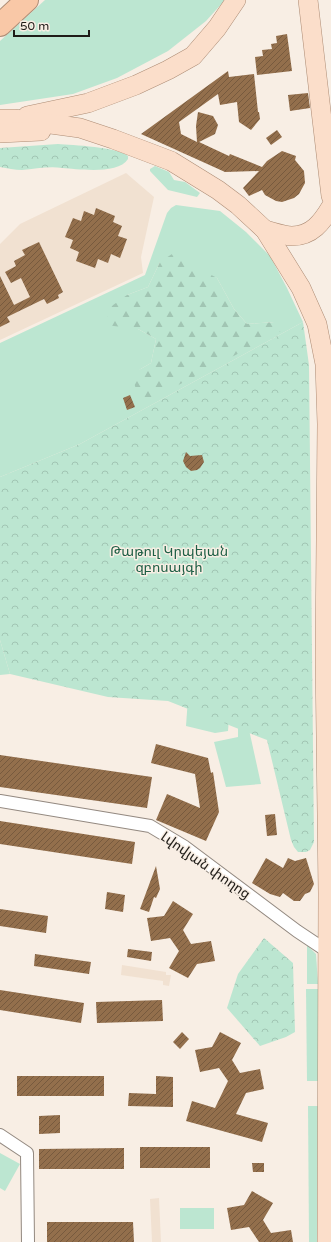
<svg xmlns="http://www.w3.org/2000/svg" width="331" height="1242" font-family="'Varela Round','Noto Sans Armenian',sans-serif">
  <defs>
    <pattern id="forest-firs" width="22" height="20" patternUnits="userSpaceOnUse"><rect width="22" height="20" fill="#bce6d1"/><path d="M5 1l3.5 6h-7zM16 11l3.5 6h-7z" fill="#a1c5b3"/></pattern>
    <pattern id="park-crowns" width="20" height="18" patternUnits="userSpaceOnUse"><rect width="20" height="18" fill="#bce6d1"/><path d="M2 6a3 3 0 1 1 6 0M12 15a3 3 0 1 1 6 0" fill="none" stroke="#a1c5b3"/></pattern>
    <pattern id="building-hatch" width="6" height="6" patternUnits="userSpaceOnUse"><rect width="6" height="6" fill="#936f4c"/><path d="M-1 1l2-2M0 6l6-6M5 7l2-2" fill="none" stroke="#775a3e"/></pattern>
  </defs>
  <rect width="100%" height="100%" fill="#f8eee4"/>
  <g fill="#f1e1d1">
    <polygon points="126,173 154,197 141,257 143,273 0,340 0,244 20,224"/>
    <polygon points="122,965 166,972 166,975 171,975 169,986 163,985 163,981 121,975"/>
    <polygon points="159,1198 161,1242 152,1242 150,1199"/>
  </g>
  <g fill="#bce6d1" fill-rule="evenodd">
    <polygon points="45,0 225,0 206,21 168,51 117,78 73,94 0,105 0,41"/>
    <polygon points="155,166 169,172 174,180 185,182 200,193 197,197 168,190 150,171 150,169"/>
    <path d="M176,205L220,211L246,232L270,256L287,288L303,322L80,444L0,477V343L145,275L167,213L171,208ZM160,262L217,278L234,309L247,324L275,322L139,370L151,363L156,339L138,329L127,295L148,287Z"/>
    <polygon points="0,640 10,674 0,675"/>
    <polygon points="188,698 229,718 228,731 215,733 186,726"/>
    <polygon points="238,723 248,725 261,784 226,787 214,742 238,737"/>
    <polygon points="307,945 316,954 318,984 307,984"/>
    <polygon points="306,989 318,989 319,1081 307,1081"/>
    <polygon points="308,1106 319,1106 321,1242 309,1242"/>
    <polygon points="0,1153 20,1164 5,1191 0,1188"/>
    <rect x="180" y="1208" width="34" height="21"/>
  </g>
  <polygon fill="url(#forest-firs)" points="172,254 217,278 234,309 247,324 275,322 283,330 146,402 138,395 133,380 139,370 151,363 156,339 138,329 106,325 109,308 127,295 148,287 160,262"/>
  <g fill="url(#park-crowns)">
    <path d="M58,144C72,145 118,147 128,156V159C118,175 78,169 62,168C49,166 35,169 22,170C15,170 7,168 0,167V148Z"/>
    <polygon points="303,322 309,365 314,842 310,850 306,852 298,852 294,847 291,840 267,740 168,701 108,697 10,674 0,640 0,477 80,444"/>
    <polygon points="264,938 293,963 295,1032 286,1037 260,1046 227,1008 238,974"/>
  </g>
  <g fill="url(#building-hatch)">
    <polygon points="287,34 292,71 257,75 255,57 263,56 262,50 272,49 271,44 277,43 276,36"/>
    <polygon points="228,71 229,77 254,74 258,112 259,112 260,119 251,130 239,122 237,102 220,105 218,94 179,122 181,134 197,142 196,126 198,112 213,116 218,125 215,134 199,142 229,156 230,154 262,167 267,161 282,151 296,156 295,160 304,171 305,183 299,194 294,198 282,202 276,201 265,195 262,190 249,196 243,188 259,171 225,172 141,134"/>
    <polygon points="308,93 310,108 290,111 288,95"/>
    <polygon points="277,130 282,137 271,145 266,138"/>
    <polygon points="96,208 115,216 113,222 122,226 118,236 127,239 120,258 111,254 108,263 98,259 95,268 76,261 79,252 70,248 73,240 65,237 73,218 81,221 84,211 94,215"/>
    <polygon points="39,242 63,292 58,295 59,298 47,304 44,299 7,317 10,322 0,327 0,276 14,305 30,297 21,278 11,283 5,272 16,266 14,261 25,255 22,250"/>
    <polygon points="130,395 135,407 127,410 123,398"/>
    <polygon points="186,452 190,456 202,455 204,462 200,468 197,470 191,471 186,467 183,461"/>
    <polygon points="156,744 208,758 211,773 213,772 219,812 206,841 156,820 167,794 200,808 195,774 151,763"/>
    <polygon points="0,755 152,777 147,808 0,787"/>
    <polygon points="275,814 277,835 267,836 265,815"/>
    <polygon points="0,821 135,842 132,864 0,844"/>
    <polygon points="266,858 283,868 288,858 295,861 306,858 314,884 310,892 305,894 300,901 294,901 283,893 280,897 270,894 252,883"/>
    <polygon points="156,866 160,889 156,898 154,897 149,912 140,909"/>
    <polygon points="107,892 125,895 123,912 105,909"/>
    <polygon points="173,901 193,914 183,930 191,944 211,941 215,961 197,964 188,978 169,968 179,951 170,938 151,941 147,918 164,916"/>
    <polygon points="0,909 48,916 46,933 0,926"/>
    <polygon points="128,949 152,952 151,961 127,957"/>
    <polygon points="35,954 91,962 89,974 34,966"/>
    <polygon points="0,990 84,1003 81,1023 0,1010"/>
    <polygon points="162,1000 163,1021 97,1023 96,1002"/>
    <polygon points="182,1032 189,1039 180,1049 173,1042"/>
    <polygon points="220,1032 241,1043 232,1060 240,1073 260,1069 264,1089 246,1093 236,1114 268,1123 262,1142 186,1121 192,1101 215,1108 228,1081 219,1068 200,1072 195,1050 212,1047"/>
    <rect x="17" y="1076" width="87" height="20"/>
    <polygon points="156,1076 173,1077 173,1107 128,1106 129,1093 156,1094"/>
    <polygon points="60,1115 60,1133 39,1134 39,1116"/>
    <rect x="140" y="1147" width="70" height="21"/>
    <polygon points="124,1148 124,1169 39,1169 39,1149"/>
    <polygon points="252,1163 264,1163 264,1172 253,1172"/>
    <polygon points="252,1191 273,1203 263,1220 271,1233 291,1230 293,1242 259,1242 249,1227 231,1230 227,1208 244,1205"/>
    <polygon points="47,1222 133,1222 134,1242 47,1242"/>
  </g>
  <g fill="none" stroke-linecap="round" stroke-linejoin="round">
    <g stroke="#938980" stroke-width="14">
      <g id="street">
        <polyline points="0,801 150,826 185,847 297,931 327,951"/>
        <polyline points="0,1135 27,1153 28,1242"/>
      </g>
    </g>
    <g stroke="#ad8c75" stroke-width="20">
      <g id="primary">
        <polyline points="308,0 331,196"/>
        <polyline points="27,116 88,103 136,85 168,70 193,56 217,28 236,0"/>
        <polyline points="0,119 14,119 80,128 113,139 171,161 218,190 238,205 265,230 301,288 317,324 325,364 327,424 325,656 328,893 327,1242"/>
        <polyline points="0,133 41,131"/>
        <path d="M265,230C273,232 284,236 292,236C312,236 322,222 331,207"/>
      </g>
    </g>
    <g stroke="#ad8c75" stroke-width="24">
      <polyline id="highway" points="0,25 27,0"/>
    </g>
    <use href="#street" stroke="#fff" stroke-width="12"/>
    <use href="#primary" stroke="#fbdeca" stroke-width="19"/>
    <use href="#highway" stroke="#f9c8a7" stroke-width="22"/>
  </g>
  <g text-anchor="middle" stroke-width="3" stroke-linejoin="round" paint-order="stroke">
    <g font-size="14" fill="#1e5f45" stroke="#f8eee4">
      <text x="169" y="556">Թաթուլ Կրպեյան<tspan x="169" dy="16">զբոսայգի</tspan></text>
    </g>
    <g font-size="14" fill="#1f1c18" stroke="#f8eee4">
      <text transform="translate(206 865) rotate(35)" y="5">Լվովյան փողոց</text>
    </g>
  </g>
  <path d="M14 30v6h75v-6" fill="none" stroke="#1f1c18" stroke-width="2"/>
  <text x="20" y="30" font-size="12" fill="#1f1c18" stroke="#f8eee4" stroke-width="3" paint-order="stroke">50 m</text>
</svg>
